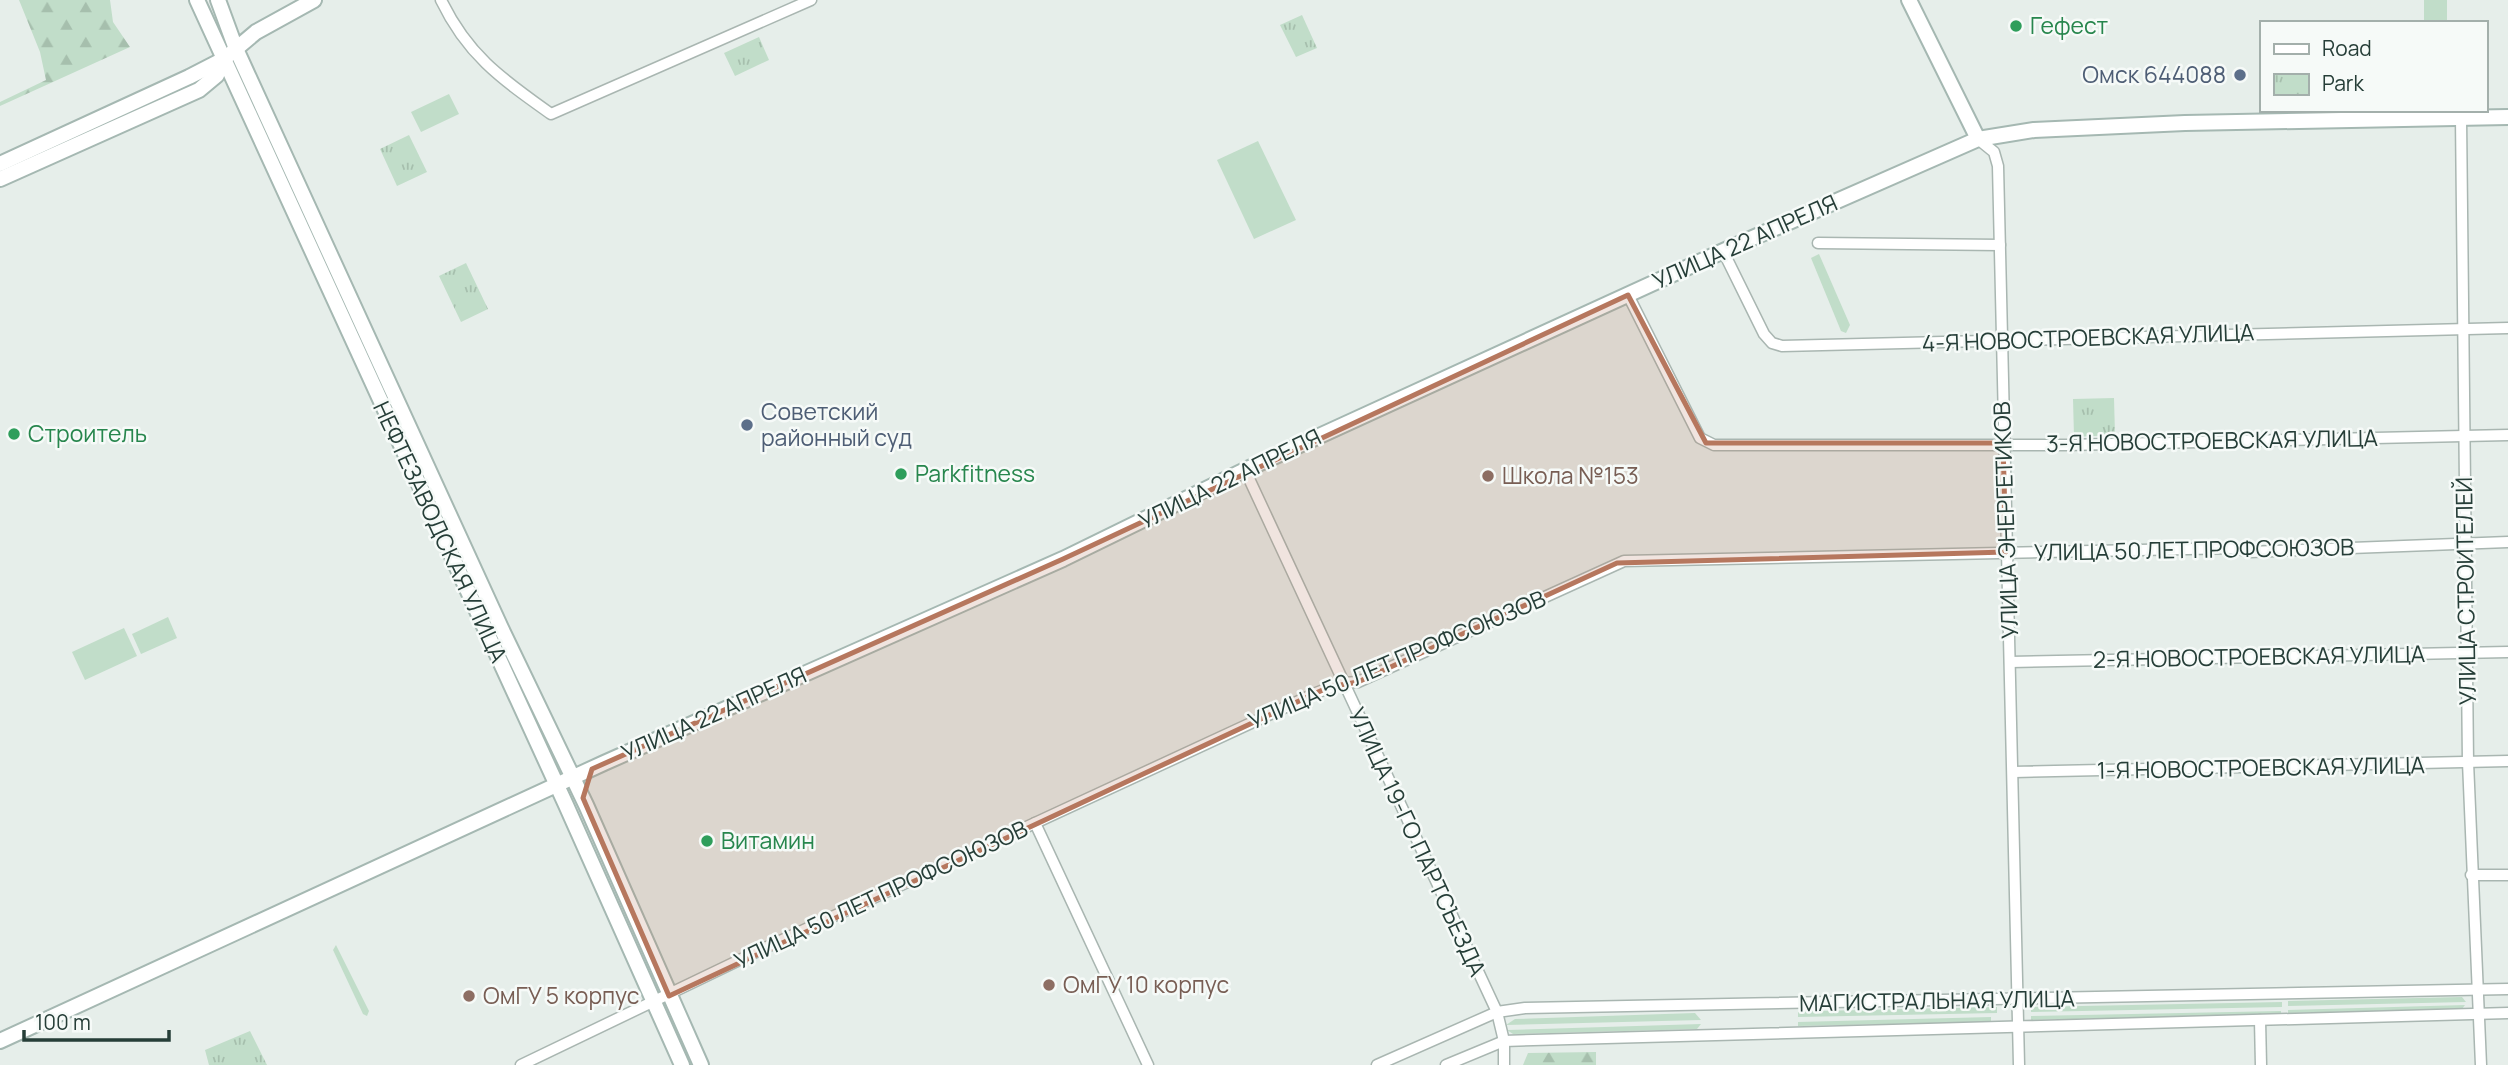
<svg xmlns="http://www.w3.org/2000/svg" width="2508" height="1065" font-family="Manrope,sans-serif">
  <defs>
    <pattern id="forest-firs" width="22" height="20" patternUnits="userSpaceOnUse" patternTransform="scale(1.75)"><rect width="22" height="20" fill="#c1ddc9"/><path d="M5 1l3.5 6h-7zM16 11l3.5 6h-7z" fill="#a6bfad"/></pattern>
    <pattern id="park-tufts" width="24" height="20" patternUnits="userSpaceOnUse" patternTransform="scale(1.75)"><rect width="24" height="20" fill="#c1ddc9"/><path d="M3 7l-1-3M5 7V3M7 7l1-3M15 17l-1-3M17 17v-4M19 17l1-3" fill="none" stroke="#a6bfad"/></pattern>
  </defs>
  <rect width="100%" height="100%" fill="#e6eeea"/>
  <g fill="#c1ddc9">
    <rect x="2424" y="0" width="23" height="23"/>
    <polygon points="449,94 459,114 421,132 411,112"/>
    <polygon points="1258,141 1296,220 1254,239 1217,160"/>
    <polygon points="1819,254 1850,325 1846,333 1841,331 1811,258"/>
    <polygon points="168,617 177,638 141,654 132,634"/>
    <polygon points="124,628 137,656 85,680 72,652"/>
    <polygon points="336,945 369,1011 367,1016 363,1014 333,950"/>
    <polygon points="2462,997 2466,1002 2288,1006 2288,1001"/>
    <polygon points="2282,1002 2282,1007 2031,1012 2031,1007"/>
    <polygon points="2465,1005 2462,1009 2288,1013 2288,1010"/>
    <polygon points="1997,1007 1997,1013 1798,1017 1798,1012 1817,1011"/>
    <polygon points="2281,1011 2281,1014 2031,1020 2031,1016"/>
    <polygon points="1695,1013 1701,1020 1506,1025 1515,1019"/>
    <polygon points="1991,1017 1991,1022 1798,1026 1798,1022"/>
    <polygon points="1701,1024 1697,1029 1513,1034 1507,1030"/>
  </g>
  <g fill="url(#forest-firs)">
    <polygon points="19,0 110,0 113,22 130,47 0,106 0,102 46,80 40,52"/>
    <polygon points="1596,1052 1596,1065 1523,1065 1528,1053"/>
  </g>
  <g fill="url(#park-tufts)">
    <polygon points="1302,15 1317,48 1296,57 1280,25"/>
    <polygon points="759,37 769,60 735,76 724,53"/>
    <polygon points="409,135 427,172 397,186 380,149"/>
    <polygon points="466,263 488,309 461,322 439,276"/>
    <polygon points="2114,398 2115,435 2074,437 2073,399"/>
    <polygon points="250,1031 267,1065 209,1065 205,1050"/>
  </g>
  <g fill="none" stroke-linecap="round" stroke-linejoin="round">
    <g stroke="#a9b6b1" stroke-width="13">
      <g id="street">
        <path d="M441,0C468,56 502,79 551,114L811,0"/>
        <polyline points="2461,118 2468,762 2481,1065"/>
        <polyline points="1978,139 1994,152 1998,166 2019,1065"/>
        <polyline points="1818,243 2000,245"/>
        <polyline points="1723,251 1764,334 1772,343 1782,346 2508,328"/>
        <polyline points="1628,295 1700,438 1714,445 2067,445 2508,435"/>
        <polyline points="1245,470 1497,1012 1504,1041 1504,1065"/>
        <polyline points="2010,662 2508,652"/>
        <polyline points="2014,772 2508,761"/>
        <polyline points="1035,823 1148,1065"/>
        <polyline points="2471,875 2508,875"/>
        <polyline points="2260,1020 2261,1065"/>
        <polyline points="521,1065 752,954 1316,693 1342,683 1358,682 1624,561 2235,548 2250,552 2508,542"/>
        <polyline points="1377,1065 1497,1012 1525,1008 2508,989"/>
        <polyline points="1446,1065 1504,1041 1533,1040 2508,1013"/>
      </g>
    </g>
    <g stroke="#a5b8b2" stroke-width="18">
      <g id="secondary">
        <polyline points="197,0 566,805 682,1065"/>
        <polyline points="218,0 236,49 501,628 586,805 701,1065"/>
        <polyline points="1909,0 1978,139"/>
        <polyline points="0,164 189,77 224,59 256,32 314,0"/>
        <polyline points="0,179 199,90 217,75 224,59"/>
        <polyline points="0,1041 604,763 1063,559 1245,470 1732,247 1978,139 2034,130 2185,123 2508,117"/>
      </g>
    </g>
    <use href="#street" stroke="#fff" stroke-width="10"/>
    <use href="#secondary" stroke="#fff" stroke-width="14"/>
  </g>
  <path fill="#b6775e" fill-opacity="0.2" stroke="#b6775e" stroke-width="5" stroke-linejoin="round" d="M1628,295L1706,443H2003L2006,552L1617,563L1358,682L1329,687L669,996L583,798L592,769L1063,559Z"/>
  <g fill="#2e9e5b" stroke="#f6faf8" stroke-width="2.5">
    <circle cx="2016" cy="26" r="7"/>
    <circle cx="14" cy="434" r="7"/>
    <circle cx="901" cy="474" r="7"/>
    <circle cx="707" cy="841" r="7"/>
  </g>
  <g fill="#5c6f8a" stroke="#f6faf8" stroke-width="2.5">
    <circle cx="2240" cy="75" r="7"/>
    <circle cx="747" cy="425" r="7"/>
  </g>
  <g fill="#8d6e63" stroke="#f6faf8" stroke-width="2.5">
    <circle cx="1488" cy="476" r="7"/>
    <circle cx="1049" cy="985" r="7"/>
    <circle cx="469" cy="996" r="7"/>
  </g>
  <g text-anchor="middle" stroke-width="5" stroke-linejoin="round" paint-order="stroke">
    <g font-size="23" fill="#27864d" stroke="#f6faf8" text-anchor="start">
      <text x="2030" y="34">Гефест</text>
      <text x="28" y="442">Строитель</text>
      <text x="915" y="482">Parkfitness</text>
      <text x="721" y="849">Витамин</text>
    </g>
    <g font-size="23" fill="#4e5e75" stroke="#f6faf8" text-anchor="end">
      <text x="2226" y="83">Омск 644088</text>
      <text x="761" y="420" text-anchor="start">Советский<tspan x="761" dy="26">районный суд</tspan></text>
    </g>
    <g font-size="23" fill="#263e38" stroke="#f6faf8">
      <text transform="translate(1745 242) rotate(-24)" y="8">УЛИЦА 22 АПРЕЛЯ</text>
      <text transform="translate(2088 338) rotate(-2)" y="8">4-Я НОВОСТРОЕВСКАЯ УЛИЦА</text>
      <text transform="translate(2212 441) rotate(-1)" y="8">3-Я НОВОСТРОЕВСКАЯ УЛИЦА</text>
      <text transform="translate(1230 479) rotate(-26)" y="8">УЛИЦА 22 АПРЕЛЯ</text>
      <text transform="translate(2006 520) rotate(-92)" y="8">УЛИЦА ЭНЕРГЕТИКОВ</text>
      <text transform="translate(440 532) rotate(65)" y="8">НЕФТЕЗАВОДСКАЯ УЛИЦА</text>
      <text transform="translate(2194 550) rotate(-1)" y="8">УЛИЦА 50 ЛЕТ ПРОФСОЮЗОВ</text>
      <text transform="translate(2466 591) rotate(-91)" y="8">УЛИЦА СТРОИТЕЛЕЙ</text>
      <text transform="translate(2259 657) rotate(-1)" y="8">2-Я НОВОСТРОЕВСКАЯ УЛИЦА</text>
      <text transform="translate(1397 660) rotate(-23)" y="8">УЛИЦА 50 ЛЕТ ПРОФСОЮЗОВ</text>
      <text transform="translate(714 714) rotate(-24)" y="8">УЛИЦА 22 АПРЕЛЯ</text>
      <text transform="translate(2261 768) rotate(-1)" y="8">1-Я НОВОСТРОЕВСКАЯ УЛИЦА</text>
      <text transform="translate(1417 842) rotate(65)" y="8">УЛИЦА 19-ГО ПАРТСЪЕЗДА</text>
      <text transform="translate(881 895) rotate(-25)" y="8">УЛИЦА 50 ЛЕТ ПРОФСОЮЗОВ</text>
      <text transform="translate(1937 1001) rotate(-1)" y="8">МАГИСТРАЛЬНАЯ УЛИЦА</text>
    </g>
    <g font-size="23" fill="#785e54" stroke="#f6faf8" text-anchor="start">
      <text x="1502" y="484">Школа №153</text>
      <text x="1063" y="993">ОмГУ 10 корпус</text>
      <text x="483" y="1004">ОмГУ 5 корпус</text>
    </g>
  </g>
  <rect x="2260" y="21" width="228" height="91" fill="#f6faf8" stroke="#a3afab" stroke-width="2"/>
  <rect x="2274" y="44" width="35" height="10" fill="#ffffff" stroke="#a3afab" stroke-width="2"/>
  <text x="2322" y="56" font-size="21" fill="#263e38">Road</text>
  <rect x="2274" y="74" width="35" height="21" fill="url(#park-tufts)" stroke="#a3afab" stroke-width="2"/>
  <text x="2322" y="91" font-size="21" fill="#263e38">Park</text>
  <path d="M24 1030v10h145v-10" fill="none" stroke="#263e38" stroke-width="3.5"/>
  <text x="35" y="1030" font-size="21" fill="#263e38" stroke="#f6faf8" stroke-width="5" paint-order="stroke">100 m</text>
</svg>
